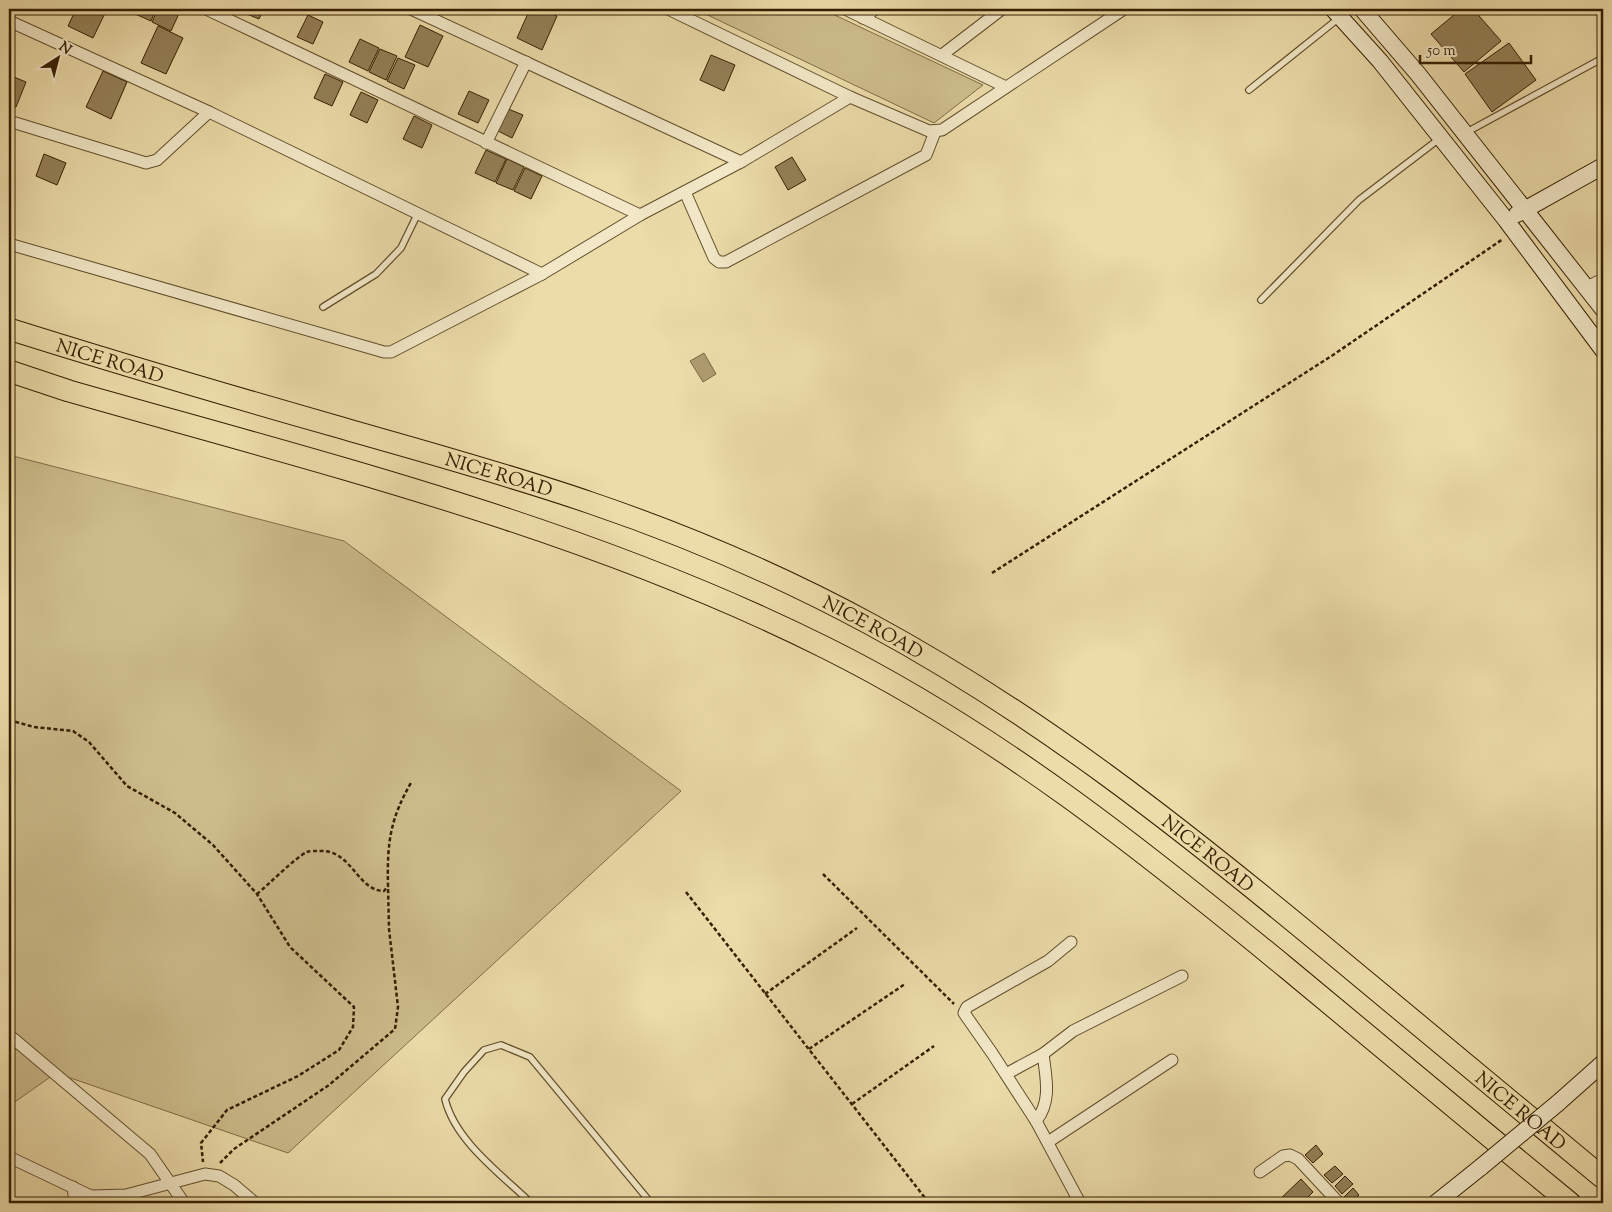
<svg xmlns="http://www.w3.org/2000/svg" width="1612" height="1212" font-family="'Sorts Mill Goudy',serif">
  <rect width="100%" height="100%" fill="#ebdca9"/>
  <filter id="stains"><feTurbulence type="fractalNoise" baseFrequency=".004" numOctaves="4"/><feColorMatrix values="0 0 0 0 .2 0 0 0 0 .09 0 0 0 0 .02 0 0 0 .5 -.17"/></filter>
  <radialGradient id="worn" r=".72"><stop offset=".6" stop-color="#630" stop-opacity="0"/><stop offset="1" stop-color="#630" stop-opacity=".3"/></radialGradient>
  <g fill="#ccbc8c" stroke="#806d46">
    <polygon points="695,9 822,9 983,85 934,123"/>
    <polygon points="9,455 344,541 681,791 288,1153 56,1073 9,1106"/>
  </g>
  <polygon fill="#ad9b70" stroke="#7d6944" points="704,353 716,374 703,382 690,361"/>
  <g fill="#948158" stroke="#351e01">
    <polygon points="76,9 107,9 93,38 68,26"/>
    <polygon points="135,9 156,9 151,21 133,13"/>
    <polygon points="158,9 181,9 171,31 152,22"/>
    <polygon points="244,9 264,9 259,19 242,12"/>
    <polygon points="530,9 541,9 557,16 542,50 517,38"/>
    <polygon points="1461,9 1473,9 1501,41 1464,72 1431,34"/>
    <polygon points="308,15 323,22 313,44 297,37"/>
    <polygon points="420,25 443,36 428,67 405,57"/>
    <polygon points="158,26 183,38 166,74 141,63"/>
    <polygon points="360,39 379,48 368,71 349,62"/>
    <polygon points="1509,43 1536,80 1492,112 1465,74"/>
    <polygon points="380,49 397,56 386,80 369,72"/>
    <polygon points="711,55 735,65 724,91 700,80"/>
    <polygon points="398,58 415,65 404,89 387,81"/>
    <polygon points="103,71 127,82 111,119 86,107"/>
    <polygon points="325,74 343,82 332,106 314,98"/>
    <polygon points="9,75 26,82 16,107 9,104"/>
    <polygon points="469,91 489,100 478,123 458,114"/>
    <polygon points="361,92 378,100 367,123 350,115"/>
    <polygon points="506,108 523,115 512,138 496,130"/>
    <polygon points="414,116 432,125 422,148 403,139"/>
    <polygon points="486,150 506,159 495,182 475,173"/>
    <polygon points="44,154 66,163 57,185 36,176"/>
    <polygon points="792,157 806,180 788,190 775,167"/>
    <polygon points="507,159 524,167 513,190 496,183"/>
    <polygon points="525,168 542,176 531,199 514,191"/>
    <polygon points="1316,1145 1323,1154 1313,1163 1305,1155"/>
    <polygon points="1335,1166 1343,1174 1332,1183 1324,1175"/>
    <polygon points="1345,1176 1353,1184 1342,1194 1335,1186"/>
    <polygon points="1301,1179 1313,1192 1302,1203 1276,1203"/>
    <polygon points="1353,1188 1359,1195 1349,1203 1344,1197"/>
  </g>
  <g fill="none" stroke-linecap="round" stroke-linejoin="round">
    <g stroke="#624e2b" stroke-width="8">
      <g id="lane">
        <polyline points="1249,90 1339,18"/>
        <polyline points="1467,132 1603,58"/>
        <polyline points="1261,300 1359,200 1439,139"/>
        <polyline points="323,307 376,274 401,248 418,213"/>
        <path d="M531,1203C501,1174 455,1141 445,1099L464,1072L484,1050L501,1045L530,1057L651,1203"/>
      </g>
    </g>
    <g stroke="#624e2b" stroke-width="13">
      <g id="street">
        <polyline points="206,9 640,215"/>
        <polyline points="411,9 741,162"/>
        <polyline points="668,9 850,97 929,131 942,130 1124,9"/>
        <polyline points="845,9 1006,87"/>
        <polyline points="863,18 875,9"/>
        <polyline points="9,21 209,112 542,274"/>
        <polyline points="942,55 1002,9"/>
        <polyline points="9,121 146,163 157,160 209,112"/>
        <polyline points="486,143 526,62"/>
        <polyline points="685,192 714,258 719,262 726,262 926,155 935,132"/>
        <polyline points="9,244 384,352 391,352 542,274 640,215 741,162 850,97"/>
        <polyline points="1587,287 1603,279"/>
        <polyline points="1071,942 1048,961 967,1007 964,1013 992,1053 1036,1121 1080,1203"/>
        <polyline points="9,1035 150,1154 184,1203"/>
        <polyline points="1006,1074 1043,1054 1073,1031 1182,976"/>
        <path d="M1036,1121C1052,1101 1046,1078 1043,1054"/>
        <polyline points="1048,1142 1172,1060"/>
        <polyline points="9,1157 91,1196 126,1195 205,1174 219,1176 234,1185 255,1203"/>
        <polyline points="1260,1172 1283,1156 1290,1155 1298,1159 1339,1203"/>
        <polyline points="73,1187 75,1203"/>
      </g>
    </g>
    <g stroke="#351e01" stroke-width="18">
      <g id="secondary">
        <polyline points="1333,9 1380,61 1506,220 1603,350"/>
        <polyline points="1362,9 1418,74 1603,309"/>
        <polyline points="1517,214 1603,166"/>
        <polyline points="1558,1103 1603,1063"/>
        <polyline points="1436,1203 1481,1167"/>
      </g>
    </g>
    <g stroke="#351e01" stroke-width="23">
      <g id="highway">
        <path id="s1" d="M9,329C117,363 226,395 335,426C421,451 507,474 591,503C685,535 783,577 870,624C1037,714 1181,828 1327,949C1419,1025 1511,1102 1603,1178"/>
        <path d="M9,371L69,391C325,464 586,528 826,648C995,732 1143,850 1289,970C1383,1048 1476,1126 1570,1203"/>
      </g>
    </g>
    <g stroke="#351e01" stroke-width="2.5" stroke-dasharray="4 2.5" stroke-linecap="butt">
      <polyline points="992,573 1333,355 1503,239"/>
      <polyline points="9,720 34,727 73,731 89,742 127,786 175,813 213,845 257,894 290,947 354,1007 353,1027 339,1050 298,1076 227,1110 201,1143 203,1162"/>
      <polyline points="823,874 954,1004"/>
      <polyline points="686,892 929,1203"/>
      <path d="M257,894C267,886 297,856 307,852C310,851 315,851 319,851C352,849 357,891 384,891L388,886C387,842 390,819 412,781"/>
      <polyline points="765,994 857,928"/>
      <polyline points="809,1049 905,984"/>
      <polyline points="852,1104 934,1046"/>
      <polyline points="220,1163 234,1149 329,1085 395,1029 398,1007 389,929 388,886"/>
    </g>
    <use href="#lane" stroke="#f2e8c7" stroke-width="5.5"/>
    <use href="#street" stroke="#f2e8c7" stroke-width="11"/>
    <use href="#secondary" stroke="#f2e8c7" stroke-width="16"/>
    <use href="#highway" stroke="#ebdca9" stroke-width="21"/>
    <g stroke="#351e01" stroke-width="18" stroke-linecap="butt">
      <polyline id="secondary-bridge" points="1481,1167 1558,1103"/>
    </g>
    <use href="#secondary-bridge" stroke="#f2e8c7" stroke-width="16"/>
  </g>
  <g text-anchor="middle" stroke-width="4.5" stroke-linejoin="round" paint-order="stroke">
    <g font-size="19" fill="#351e01" stroke="#f2e8c7">
      <text dy="7" stroke="none"><textPath href="#s1" startOffset="106">NICE ROAD</textPath></text>
      <text dy="7" stroke="none"><textPath href="#s1" startOffset="511">NICE ROAD</textPath></text>
      <text dy="7" stroke="none"><textPath href="#s1" startOffset="916">NICE ROAD</textPath></text>
      <text dy="7" stroke="none"><textPath href="#s1" startOffset="1321">NICE ROAD</textPath></text>
      <text dy="7" stroke="none"><textPath href="#s1" startOffset="1726">NICE ROAD</textPath></text>
    </g>
  </g>
  <rect width="1612" height="1212" fill="none" stroke="#ebdca9" stroke-width="30"/>
  <rect x="10" y="10" width="1592" height="1192" fill="none" stroke="#351e01" stroke-width="2.5"/>
  <rect x="15" y="15" width="1582" height="1182" fill="none" stroke="#351e01"/>
  <g transform="translate(58 58) rotate(36)" stroke="#f2e8c7" stroke-width="4" paint-order="stroke">
  <path d="M0-4L9 19L0 12L-9 19Z" fill="#351e01"/>
  <text y="-8" font-size="14" font-weight="bold" text-anchor="middle" fill="#351e01">N</text>
  </g>
  <path d="M1420 55v8h111v-8" fill="none" stroke="#351e01" stroke-width="2.5"/>
  <text x="1427" y="55" font-size="15" fill="#351e01" stroke="#f2e8c7" stroke-width="4" paint-order="stroke">50 m</text>
  <rect width="100%" height="100%" filter="url(#stains)"/>
  <rect width="100%" height="100%" fill="url(#worn)"/>
</svg>
